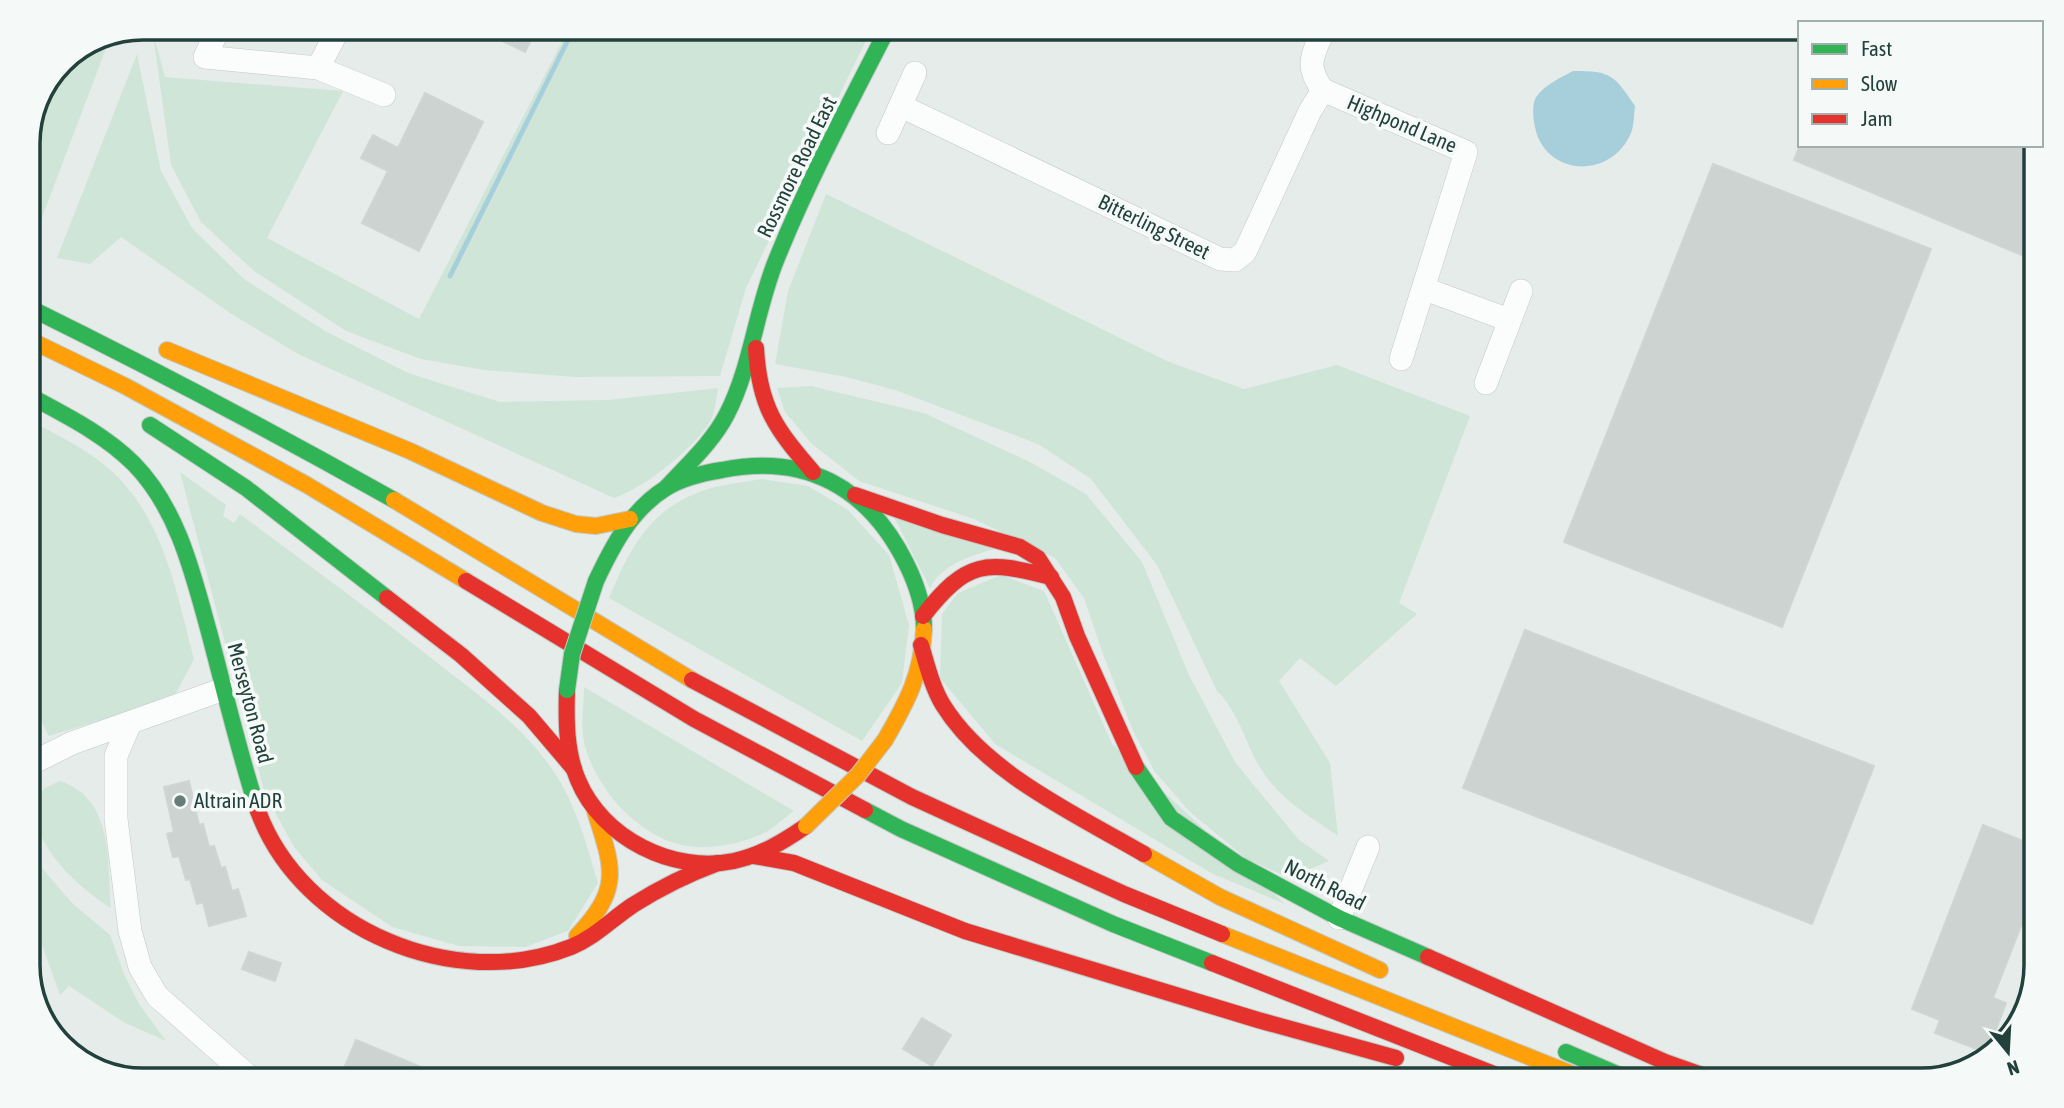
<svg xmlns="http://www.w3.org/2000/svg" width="2064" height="1108" font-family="'Asap Condensed',sans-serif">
  <rect width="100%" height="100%" fill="#e6ecea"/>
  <g fill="#cfe5d8">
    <polygon points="569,28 872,28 746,288 720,376 575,377 484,370 421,359 346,331 254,271 201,222 171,165 153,34 165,77 343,91 267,238 419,319"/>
    <polygon points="108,43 29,252 28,136 62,61"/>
    <path d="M137,54L161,171L192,228L244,279L325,331L408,373L500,402L608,400L718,388C716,399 715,416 708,425C688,453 645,487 614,498L298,354L233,315L121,237L90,264L57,258Z"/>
    <path d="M826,194L1167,361L1244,389L1337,365L1470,416L1399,603L1417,614L1336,686L1300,658L1279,681L1330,763L1338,836C1312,818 1280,799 1263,772C1245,745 1241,715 1217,691L1157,565L1091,479L1038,444L895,390L846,377L775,364L788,291Z"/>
    <polygon points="811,386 924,413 1032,463 1086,494 1142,562 1189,675 1235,762 1298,839 1329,861 1289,878 1247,859 1190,812 1155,772 1133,731 1103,654 1084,598 1055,558 974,519 859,481 811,443 785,412 777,388"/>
    <path d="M28,419C51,432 77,444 98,460C162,507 175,587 194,659L176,693L144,707L49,736L28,696Z"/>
    <path d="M180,472L226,505L223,516L234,523L240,514C307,564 375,613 440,665C476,693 515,721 543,757C573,793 585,839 598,883L568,931L525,947L459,946L392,927L322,880L294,847L265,794Z"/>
    <path d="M762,479L808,486L848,510L889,555L909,625L902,683L862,741L609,598C631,546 651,507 708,489C725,484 744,482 762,479Z"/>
    <path d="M894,517L1003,546C976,555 944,561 930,588Z"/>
    <polygon points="1001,575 1044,591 1112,744 1285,904 1211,873 995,744 940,678 942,614 958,593"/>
    <path d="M584,687L794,811C785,817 777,825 768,831C745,844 704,852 678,844C652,837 630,819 613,799C599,781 586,758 583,736C581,720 584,703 584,687Z"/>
    <path d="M60,781C114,799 107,860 111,908C84,891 53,864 40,833C36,824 34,812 32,801L45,788Z"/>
    <polygon points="28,847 35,860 71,902 110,935 124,974 139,1004 166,1041 125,1023 69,986 60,995 28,906"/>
  </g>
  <path fill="#a7cfdb" d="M1573,71C1612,71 1614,75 1635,106C1634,114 1634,126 1631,133C1610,182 1541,176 1534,122C1533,114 1532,102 1537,96C1546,84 1560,78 1573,71Z"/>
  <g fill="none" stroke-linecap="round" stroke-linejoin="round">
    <polyline stroke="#a7cfdb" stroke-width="5" points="450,276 574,28"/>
  </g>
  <g fill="#cdd3d1" stroke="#cfd5d3" stroke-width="2">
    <polygon points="476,28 537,28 525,52"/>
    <polygon points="425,93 483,122 419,251 362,223 388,171 361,158 373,135 398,148"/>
    <polygon points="1800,145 2036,145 2036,261 1794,160"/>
    <polygon points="1713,164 1931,249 1782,627 1564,542"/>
    <polygon points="1525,630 1874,766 1812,924 1463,788"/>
    <polygon points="189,781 199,825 203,824 209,847 214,846 221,868 225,867 232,891 238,889 246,916 209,926 203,902 197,904 190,879 186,880 179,856 173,857 167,834 174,832 164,787"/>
    <polygon points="1983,825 2036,846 2036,887 1993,998 2006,1003 1987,1053 1935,1033 1940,1020 1912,1009"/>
    <polygon points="249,952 281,963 275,981 242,969"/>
    <polygon points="922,1018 951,1035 932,1066 903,1049"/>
    <polygon points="356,1040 452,1080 360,1080 342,1073"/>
  </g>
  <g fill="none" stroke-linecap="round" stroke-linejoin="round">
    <g stroke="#c3c9c7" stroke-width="24">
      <g id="street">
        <polyline points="219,28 205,57 318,68 384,95"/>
        <path d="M1325,28C1313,53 1304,66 1323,90L1466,152L1401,359"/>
        <polyline points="318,68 339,28"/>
        <polyline points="901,106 1220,259 1235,260 1245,252 1310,111 1323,90"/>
        <polyline points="888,133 915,73"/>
        <polyline points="1425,289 1509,320"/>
        <polyline points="1486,383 1521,291"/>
        <polyline points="130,723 116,756 116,819 130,931 140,967 157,996 247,1075 257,1080"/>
        <polyline points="28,765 72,743 224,689"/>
        <polyline points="1339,918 1368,847"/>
      </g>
    </g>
    <g stroke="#c2c9c7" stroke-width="18">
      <g id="fast">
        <path d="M28,307C152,368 273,432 394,500"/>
        <path d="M28,395C65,415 104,434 134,464C178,509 193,574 209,632C225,692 239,753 258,811"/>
        <polyline points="150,425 246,488 387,598"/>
        <path d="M666,488C687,465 712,443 727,414C752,365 756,308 777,258C809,179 849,104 888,28"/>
        <path d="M596,581C613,545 631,510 666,488C682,478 703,473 722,470C805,453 868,487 906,563C916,583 924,606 924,629"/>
        <polyline points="1136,767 1171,818 1238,864 1339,918 1428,957"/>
        <polyline points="865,810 901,829 1113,924 1212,963"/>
        <polyline points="1566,1052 1631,1080"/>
      </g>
    </g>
    <g stroke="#c2c9c7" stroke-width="18">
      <g id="slow">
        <polyline points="28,339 125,386 307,485 466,581"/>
        <polyline points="167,350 410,451 542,513 576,524 596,526 630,519"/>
        <polyline points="394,500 692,680"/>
        <path d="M885,740C907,702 922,674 924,629"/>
        <polyline points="1144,854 1220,897 1380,970"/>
        <polyline points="1222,934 1587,1080"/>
        <path d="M577,936C624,886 612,867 594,808"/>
      </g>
    </g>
    <g stroke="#c2c9c7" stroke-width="18">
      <g id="jam">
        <path d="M756,348C759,407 776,429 813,472"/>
        <polyline points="855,495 942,525 1020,547 1038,558 1063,597 1077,636 1136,767"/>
        <polyline points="466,581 694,719 865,810"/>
        <polyline points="387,598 461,655 529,716 574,769"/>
        <path d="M923,616C967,560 985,560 1051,577"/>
        <path d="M921,645C927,665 932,687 943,705C985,773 1077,815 1144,854"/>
        <polyline points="692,680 912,797 1124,894 1222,934"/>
        <path d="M567,690C566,720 566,752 578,780C602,838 673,874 734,861C761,855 783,842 806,826"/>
        <path d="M258,811C302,930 455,993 571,947C595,937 612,919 633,905C660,888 688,874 718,863"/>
        <polyline points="754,856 794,863 965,931 1258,1020 1396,1058"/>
        <polyline points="1428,957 1665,1062 1716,1080"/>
        <polyline points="1212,963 1509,1080"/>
      </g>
    </g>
    <use href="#street" stroke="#fbfcfc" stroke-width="23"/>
    <use href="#fast" stroke="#30b455" stroke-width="16"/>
    <use href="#slow" stroke="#ff9f0a" stroke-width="16"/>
    <use href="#jam" stroke="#e5322d" stroke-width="16"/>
    <g stroke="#c2cbc9" stroke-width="18" stroke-linecap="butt">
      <polyline id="fast-bridge" points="567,690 572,654 596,581"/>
    </g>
    <g stroke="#c2cbc9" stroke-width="18" stroke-linecap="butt">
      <polyline id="slow-bridge" points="806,826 858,775 885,740"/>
    </g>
    <use href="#fast-bridge" stroke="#30b455" stroke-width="16"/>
    <use href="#slow-bridge" stroke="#ff9f0a" stroke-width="16"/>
  </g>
  <circle fill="#677d78" stroke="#f5faf8" stroke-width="2.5" cx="180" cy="801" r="7"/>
  <g text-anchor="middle" stroke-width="7" stroke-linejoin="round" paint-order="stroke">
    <g font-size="21" fill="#23413b" stroke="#f5faf8">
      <text transform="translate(1402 124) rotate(23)" y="7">Highpond Lane</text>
      <text transform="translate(797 167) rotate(-64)" y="7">Rossmore Road East</text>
      <text transform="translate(1154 227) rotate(26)" y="7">Bitterling Street</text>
      <text transform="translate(250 703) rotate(75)" y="7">Merseyton Road</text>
      <text transform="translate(1325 885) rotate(27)" y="7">North Road</text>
    </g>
    <g font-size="21" fill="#23413b" stroke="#f5faf8" text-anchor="start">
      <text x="194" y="808">Altrain ADR</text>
    </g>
  </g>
  <path d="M0 0H2064V1108H0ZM143 40H1921A103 103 0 0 1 2024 143V965A103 103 0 0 1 1921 1068H143A103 103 0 0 1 40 965V143A103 103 0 0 1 143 40Z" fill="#f5faf8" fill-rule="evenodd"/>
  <path fill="none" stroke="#23413b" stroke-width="3.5" d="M143 40H1921A103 103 0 0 1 2024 143V965A103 103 0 0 1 1921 1068H143A103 103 0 0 1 40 965V143A103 103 0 0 1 143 40Z"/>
  <rect x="1798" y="21" width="245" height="126" fill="#f5faf8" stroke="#a1b0ac" stroke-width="2"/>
  <rect x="1812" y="44" width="35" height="10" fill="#30b455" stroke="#a1b0ac" stroke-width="2"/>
  <text x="1861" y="56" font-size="21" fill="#23413b">Fast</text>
  <rect x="1812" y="79" width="35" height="10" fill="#ff9f0a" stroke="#a1b0ac" stroke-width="2"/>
  <text x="1861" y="91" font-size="21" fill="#23413b">Slow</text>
  <rect x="1812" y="114" width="35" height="10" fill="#e5322d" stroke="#a1b0ac" stroke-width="2"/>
  <text x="1861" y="126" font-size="21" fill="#23413b">Jam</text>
  <g transform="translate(2008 1052) rotate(162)" stroke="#f5faf8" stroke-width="5" paint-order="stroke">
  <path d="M0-5L12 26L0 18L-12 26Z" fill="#23413b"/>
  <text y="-10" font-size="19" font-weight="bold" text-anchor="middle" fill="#23413b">N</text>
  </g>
</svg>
